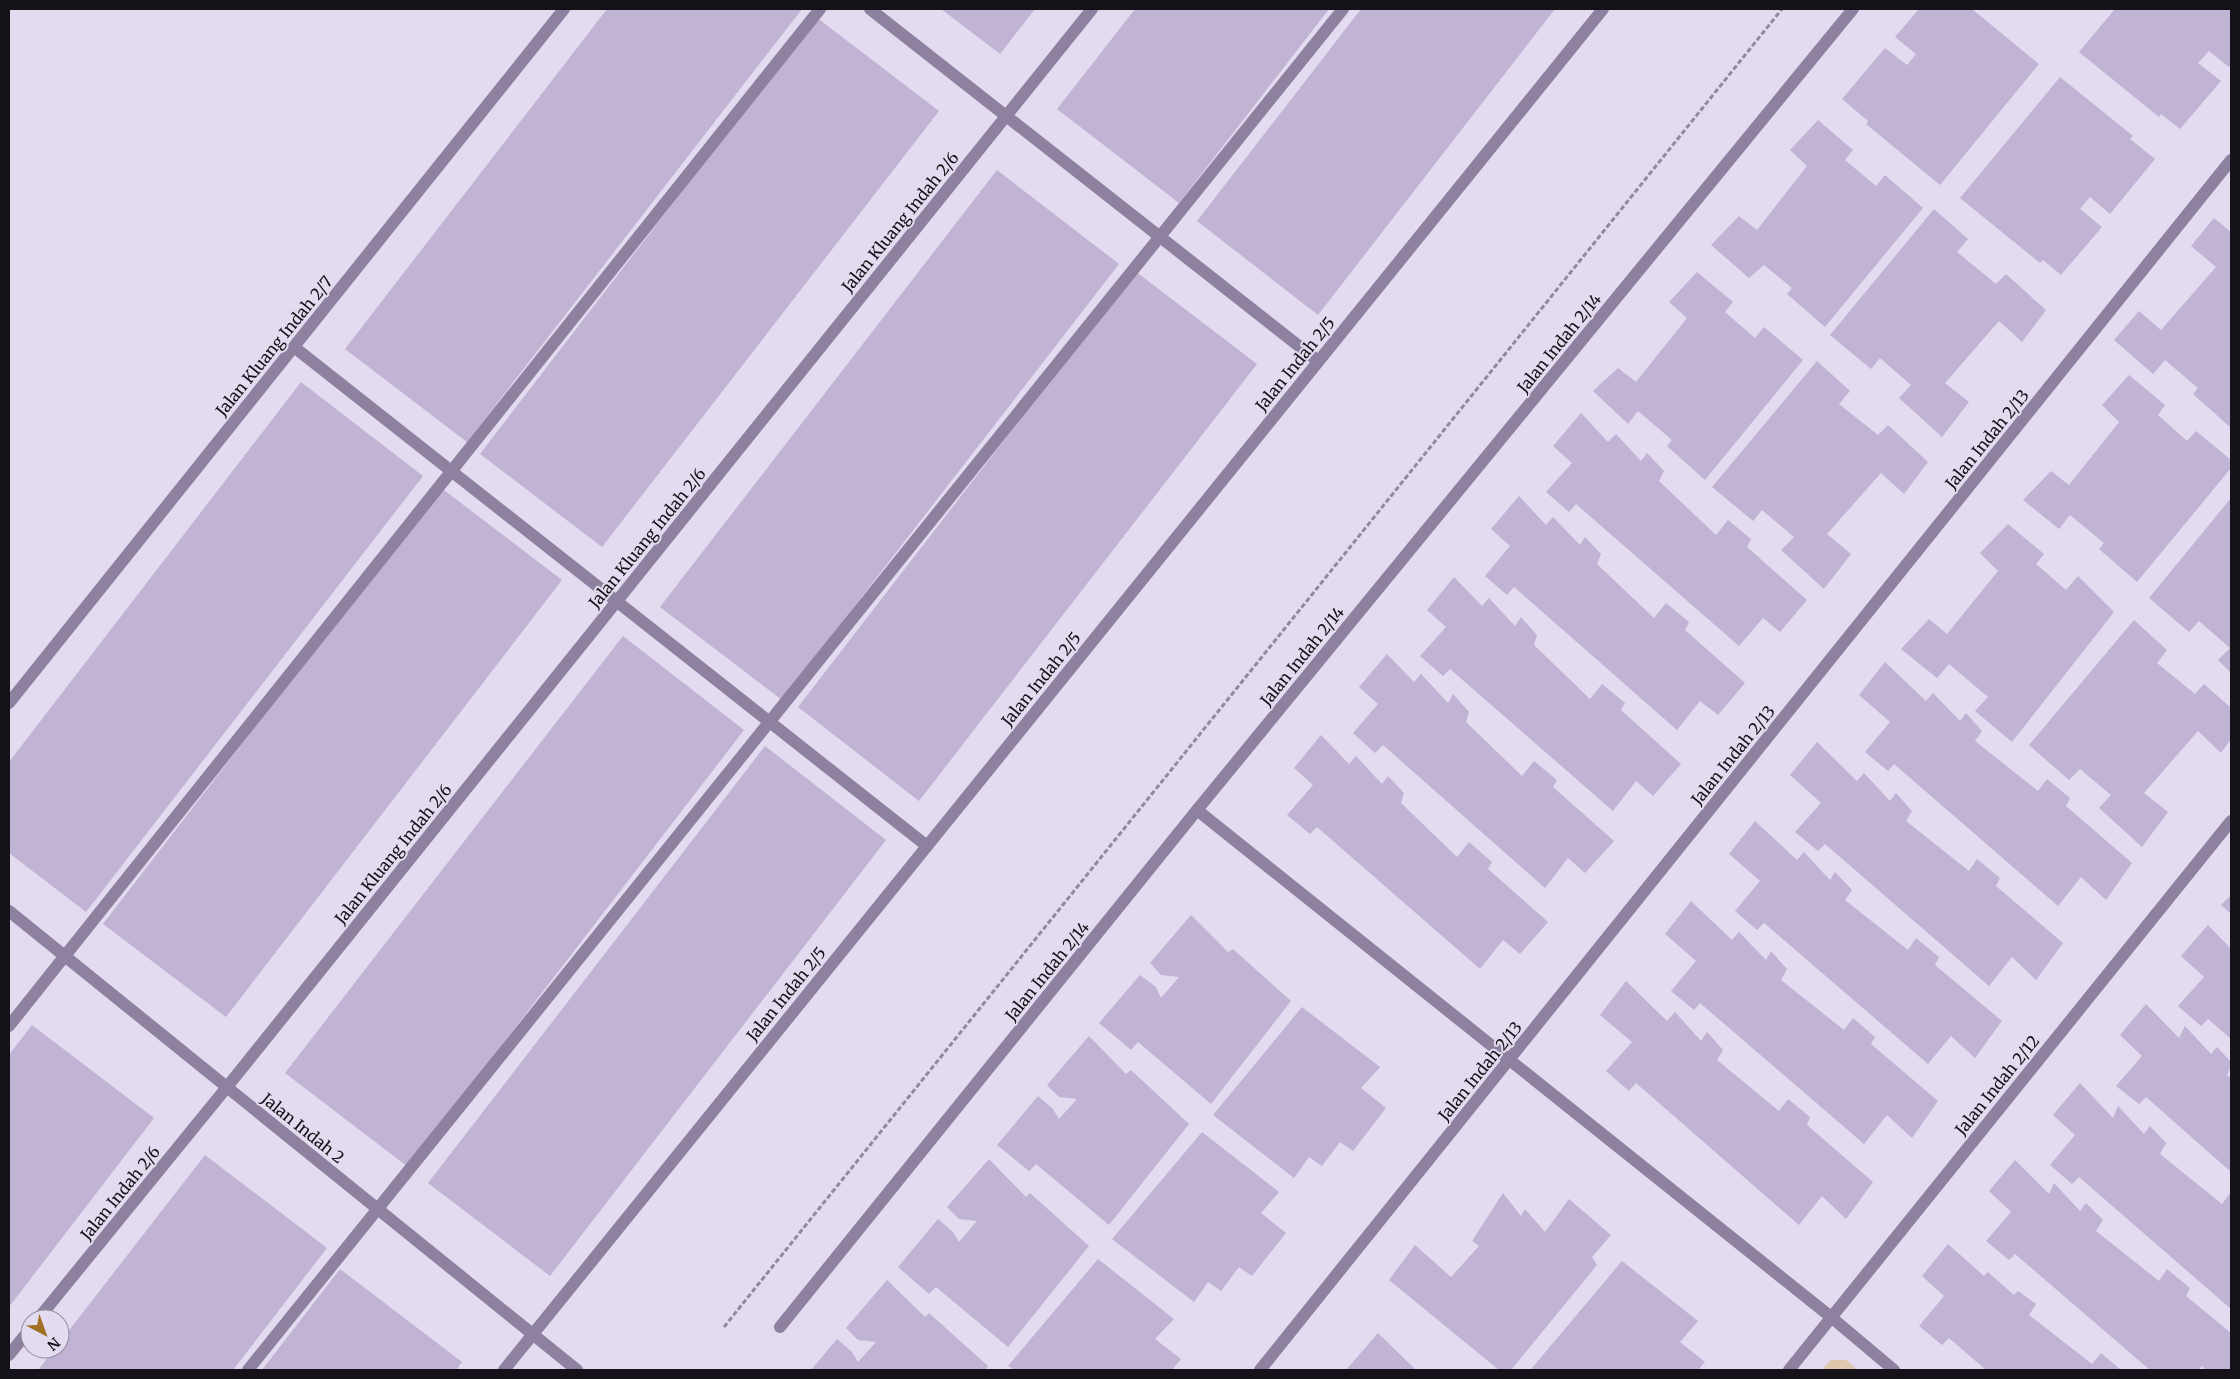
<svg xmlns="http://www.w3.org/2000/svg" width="2240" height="1379" font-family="Merriweather,serif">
  <rect width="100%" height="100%" fill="#e3dbef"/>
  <polygon fill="#dec8ad" points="1831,1360 1846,1360 1858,1370 1822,1370"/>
  <g fill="#c1b3d4">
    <polygon points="607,9 802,9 467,442 345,349"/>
    <polygon points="941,9 1035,9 1000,54"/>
    <polygon points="1135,9 1329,9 1179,203 1057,109"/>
    <polygon points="1361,9 1555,9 1318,315 1197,221"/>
    <polygon points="1919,9 1972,9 2039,64 1940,185 1866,124 1868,121 1842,99 1885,48 1907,65 1916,54 1895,37"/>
    <polygon points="2115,9 2231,9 2231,64 2229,67 2209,51 2198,63 2221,81 2180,129 2161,114 2159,117 2079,52"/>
    <polygon points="816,17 939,111 602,547 480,454"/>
    <polygon points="2060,77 2133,136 2130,139 2155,159 2110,214 2090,197 2080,209 2102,227 2061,275 2043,260 2040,263 1960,198"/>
    <polygon points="1818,120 1853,150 1845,160 1876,186 1885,175 1923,208 1825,327 1787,294 1792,288 1764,265 1749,278 1711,245 1739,216 1757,230 1807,166 1790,150"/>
    <polygon points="997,170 1119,264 782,700 660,607"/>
    <polygon points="1934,209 1968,239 1957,252 1996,284 2006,274 2046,310 2022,342 1999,321 1945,383 1969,402 1942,437 1899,398 1911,385 1880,358 1871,369 1830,335"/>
    <polygon points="2214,218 2231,232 2230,427 2193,394 2198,388 2165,360 2153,374 2114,340 2139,311 2161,330 2216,267 2191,246"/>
    <polygon points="1135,271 1257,364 919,801 798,707"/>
    <polygon points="1697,272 1733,302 1725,312 1755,338 1764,327 1803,360 1705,480 1667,446 1672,440 1638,411 1628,424 1593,391 1618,368 1636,382 1687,318 1669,302"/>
    <polygon points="1817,361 1850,391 1839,404 1878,435 1888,425 1928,462 1904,494 1881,473 1827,534 1851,554 1824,589 1781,550 1794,537 1762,510 1753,521 1712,487"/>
    <polygon points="2129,375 2165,405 2158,415 2187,441 2196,431 2231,460 2231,468 2137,582 2099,549 2104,543 2070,515 2059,529 2023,500 2051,471 2069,485 2119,422 2102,405"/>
    <polygon points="301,382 423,476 86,912 9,853 9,762"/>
    <polygon points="1581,413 1608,442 1616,434 1641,461 1647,453 1664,471 1659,481 1716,535 1728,520 1751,539 1747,547 1807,600 1780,632 1763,618 1739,646 1576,504 1569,512 1546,492 1572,463 1553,446"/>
    <polygon points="440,487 562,580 226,1017 103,924"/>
    <polygon points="1519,496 1546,525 1553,517 1580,545 1585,537 1601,554 1597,564 1654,618 1666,603 1689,622 1685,630 1745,683 1718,715 1700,701 1677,730 1514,587 1507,595 1485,576 1510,546 1491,529"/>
    <polygon points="2231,498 2231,673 2218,660 2230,648 2199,621 2189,632 2149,598"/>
    <polygon points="2008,524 2044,554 2036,564 2066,590 2078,576 2114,612 2012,742 1975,711 1988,697 1949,664 1937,678 1901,649 1929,619 1947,634 1998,571 1980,553"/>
    <polygon points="1454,577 1482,606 1489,598 1515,626 1521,617 1537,635 1534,645 1590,699 1602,684 1625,703 1621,710 1681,764 1653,796 1636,781 1613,811 1450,669 1443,676 1420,656 1446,627 1427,610"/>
    <polygon points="2134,620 2167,650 2157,663 2195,694 2204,684 2231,708 2231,739 2221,753 2198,731 2144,793 2168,812 2142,847 2099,808 2111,795 2080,769 2069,780 2029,745"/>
    <polygon points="623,636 744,730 408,1167 285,1073"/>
    <polygon points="1387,654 1414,682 1421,674 1448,703 1453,694 1469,712 1466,722 1522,776 1534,761 1557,780 1553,787 1614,841 1585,873 1568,858 1545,888 1383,745 1375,753 1353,733 1378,704 1359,687"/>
    <polygon points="1885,662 1926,701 1933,693 1960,721 1966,713 1982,731 1975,741 2038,791 2047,779 2070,798 2066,806 2132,863 2106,900 2081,877 2058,906 1894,764 1888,771 1865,752 1890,722 1859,695"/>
    <polygon points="1321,735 1349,764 1356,756 1382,784 1388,776 1404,793 1401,803 1457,857 1469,842 1492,862 1488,869 1548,922 1520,954 1503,940 1480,969 1317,827 1310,834 1287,815 1313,785 1294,768"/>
    <polygon points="1817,742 1857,781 1864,773 1890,801 1896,793 1912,811 1906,821 1969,871 1977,859 2000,878 1996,886 2063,943 2036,980 2012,957 1989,986 1825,844 1818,851 1795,832 1821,803 1790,775"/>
    <polygon points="765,746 886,840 550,1276 428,1183"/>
    <polygon points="1755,821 1797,860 1804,852 1830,880 1835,872 1852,890 1845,900 1908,950 1916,938 1939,957 1935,965 2002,1021 1975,1058 1951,1036 1928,1064 1764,923 1757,930 1735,911 1760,881 1729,854"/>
    <polygon points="2231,895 2231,914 2221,905"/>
    <polygon points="1691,901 1732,940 1739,932 1766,960 1771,951 1787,969 1781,980 1844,1030 1853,1018 1875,1037 1871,1044 1938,1101 1912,1138 1887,1115 1864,1144 1700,1003 1694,1010 1671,991 1696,961 1665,934"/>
    <polygon points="1191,915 1228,952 1233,949 1291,1001 1211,1104 1138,1042 1131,1050 1099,1023 1140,975 1156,987 1161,998 1179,977 1161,975 1150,963"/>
    <polygon points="2208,925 2231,949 2231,1039 2208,1019 2201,1026 2178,1006 2204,977 2181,956"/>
    <polygon points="1626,981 1667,1021 1675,1012 1701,1041 1707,1032 1723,1050 1717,1060 1779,1111 1788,1099 1810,1117 1807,1125 1873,1182 1846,1219 1822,1196 1799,1225 1636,1083 1629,1091 1606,1071 1632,1042 1600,1015"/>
    <polygon points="2146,1004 2179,1038 2185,1026 2211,1054 2217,1047 2231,1062 2231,1067 2227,1075 2231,1078 2231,1172 2146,1097 2139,1104 2116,1086 2142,1056 2120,1035"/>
    <polygon points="1302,1007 1380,1067 1361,1088 1386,1108 1353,1151 1340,1142 1322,1166 1309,1157 1294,1178 1213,1115"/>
    <polygon points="32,1025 154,1118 9,1307 9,1055"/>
    <polygon points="1089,1036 1126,1074 1131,1070 1189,1124 1109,1225 1036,1164 1029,1171 997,1145 1038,1096 1053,1109 1059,1119 1077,1099 1059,1097 1047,1085"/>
    <polygon points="2080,1083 2113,1118 2118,1106 2144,1134 2150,1126 2166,1143 2160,1154 2222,1204 2231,1192 2231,1309 2079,1177 2072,1184 2050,1165 2075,1135 2053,1115"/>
    <polygon points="1202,1132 1279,1192 1261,1213 1286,1233 1252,1276 1239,1267 1221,1291 1208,1282 1194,1302 1112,1239"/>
    <polygon points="205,1155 327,1248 233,1370 38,1370 55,1349 60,1349 60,1342"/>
    <polygon points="989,1159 1026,1197 1030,1193 1089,1246 1008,1347 936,1287 929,1294 898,1267 938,1219 953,1232 959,1242 977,1221 959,1219 947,1207"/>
    <polygon points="2015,1160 2049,1194 2054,1183 2080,1211 2086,1203 2103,1220 2096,1231 2159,1281 2167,1269 2190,1288 2186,1296 2231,1333 2231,1370 2206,1370 2202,1366 2198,1370 2150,1370 2015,1254 2009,1260 1986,1241 2011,1212 1989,1191"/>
    <polygon points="1503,1193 1521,1216 1525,1209 1545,1232 1569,1199 1611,1235 1592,1257 1597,1265 1511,1370 1499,1370 1389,1280 1415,1245 1451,1277 1479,1246 1472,1241"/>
    <polygon points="1948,1244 1984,1276 1988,1272 2014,1295 2018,1291 2036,1304 2029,1315 2092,1364 2101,1353 2121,1370 1986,1370 1949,1338 1942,1345 1919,1326 1944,1296 1922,1276"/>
    <polygon points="1098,1259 1174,1319 1155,1339 1181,1359 1172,1370 1014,1370 1008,1366"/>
    <polygon points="1622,1261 1698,1321 1680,1342 1705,1362 1698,1370 1534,1370 1532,1368"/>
    <polygon points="340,1269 462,1362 456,1370 262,1370"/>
    <polygon points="887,1280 925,1317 929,1313 988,1366 985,1370 811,1370 837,1339 852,1352 858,1362 876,1342 858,1340 846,1328"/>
    <polygon points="1378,1333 1416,1370 1346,1370"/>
  </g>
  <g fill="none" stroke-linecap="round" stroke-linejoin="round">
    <polyline stroke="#908b99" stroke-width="3" stroke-dasharray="5 2.5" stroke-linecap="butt" points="724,1327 1782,9"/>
    <g stroke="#8e81a0" stroke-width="12">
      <polyline points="870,9 1318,361"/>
      <polyline points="294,347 927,846"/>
      <polyline points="9,703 564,9"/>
      <polyline points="1197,810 1831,1317 1894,1370"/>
      <polyline points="9,911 577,1370"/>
      <polyline points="9,1026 820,9"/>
      <polyline points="38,1319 227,1087 1092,9"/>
      <polyline points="780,1327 1197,810 1853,9"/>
      <polyline points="9,1355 30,1329"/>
      <polyline points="248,1370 1343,9"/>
      <polyline points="504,1370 1603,9"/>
      <polyline points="1260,1370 2231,160"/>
      <polyline points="1789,1370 2231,821"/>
    </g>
  </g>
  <g text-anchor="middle" stroke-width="4" stroke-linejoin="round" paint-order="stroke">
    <g font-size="16" fill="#141218" stroke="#e3dbef">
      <text transform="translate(900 222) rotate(-51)" y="6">Jalan Kluang Indah 2/6</text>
      <text transform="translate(1559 343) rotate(-51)" y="6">Jalan Indah 2/14</text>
      <text transform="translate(274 346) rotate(-51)" y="6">Jalan Kluang Indah 2/7</text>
      <text transform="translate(1295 364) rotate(-51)" y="6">Jalan Indah 2/5</text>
      <text transform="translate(1987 439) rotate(-51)" y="6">Jalan Indah 2/13</text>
      <text transform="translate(647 538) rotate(-51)" y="6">Jalan Kluang Indah 2/6</text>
      <text transform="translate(1302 656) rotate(-51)" y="6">Jalan Indah 2/14</text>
      <text transform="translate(1041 679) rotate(-51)" y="6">Jalan Indah 2/5</text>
      <text transform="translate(1733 755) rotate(-51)" y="6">Jalan Indah 2/13</text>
      <text transform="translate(393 854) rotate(-51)" y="6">Jalan Kluang Indah 2/6</text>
      <text transform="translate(1047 971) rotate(-51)" y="6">Jalan Indah 2/14</text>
      <text transform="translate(786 994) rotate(-51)" y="6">Jalan Indah 2/5</text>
      <text transform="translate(1480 1071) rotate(-51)" y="6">Jalan Indah 2/13</text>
      <text transform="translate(1997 1085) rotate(-51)" y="6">Jalan Indah 2/12</text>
      <text transform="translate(303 1128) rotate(39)" y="6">Jalan Indah 2</text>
      <text transform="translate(120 1193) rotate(-51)" y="6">Jalan Indah 2/6</text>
    </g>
  </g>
  <rect width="2240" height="1379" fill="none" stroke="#141218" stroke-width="20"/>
  <g transform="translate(45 1334) rotate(139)"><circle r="24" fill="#e3dbef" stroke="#908b99"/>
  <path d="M0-4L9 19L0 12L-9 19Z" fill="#a07024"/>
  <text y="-8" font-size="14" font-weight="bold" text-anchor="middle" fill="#141218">N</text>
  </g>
</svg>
